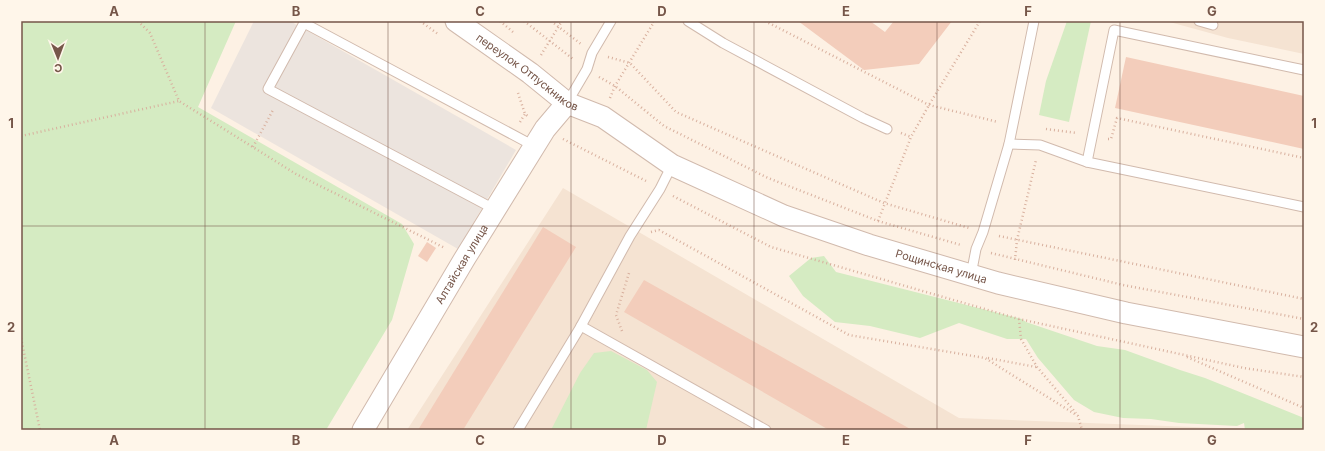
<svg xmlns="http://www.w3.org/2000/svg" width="1325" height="451" font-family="Inter,sans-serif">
  <rect width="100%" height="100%" fill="#fdf1e4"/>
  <g fill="#f5e3d2">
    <polygon points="1166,21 1304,21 1304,54 1228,38"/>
    <polygon points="563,188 959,418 1273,430 407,430"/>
  </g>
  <polygon fill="#ece4de" points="254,21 290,21 516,150 458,249 211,108"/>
  <g fill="#d5ebc2">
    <polygon points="21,21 236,21 198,107 402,224 414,244 392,320 326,430 21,430"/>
    <polygon points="1067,21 1091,21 1069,122 1039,115 1046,81"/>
    <polygon points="824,256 836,272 1022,319 1026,322 1097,346 1125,350 1180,370 1205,378 1304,418 1304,430 1245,430 1244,423 1237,426 1179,423 1151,419 1123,418 1094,412 1074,400 1038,358 1026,339 1007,339 959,323 920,338 870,326 835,322 803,296 789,276 811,258"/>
    <polygon points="611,351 647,370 657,382 646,430 551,430 580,373 594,353"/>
  </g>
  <g fill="#f3cdbb">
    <polygon points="798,21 870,21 885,32 894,21 952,21 919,64 864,70"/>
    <polygon points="1126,57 1304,96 1304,149 1115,108"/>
    <polygon points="543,227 576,247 463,430 418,430"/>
    <polygon points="427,242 436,248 427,262 418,256"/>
    <polygon points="644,280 912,430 829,430 624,312"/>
  </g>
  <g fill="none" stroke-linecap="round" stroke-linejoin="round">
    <g stroke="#d1baad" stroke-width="11">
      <g id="service">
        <polyline points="688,21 723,43 863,118 887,129"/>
        <polyline points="1199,21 1213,25"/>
        <polyline points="567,103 587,69 592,53 611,21"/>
        <polyline points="1009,144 1040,145 1087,162 1304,207"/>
        <polyline points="1087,162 1114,30 1304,70"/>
        <polyline points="496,210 268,89 304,23 534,146"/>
        <polyline points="971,275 976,249 983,232 1009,144 1034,21"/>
        <polyline points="581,326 766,430"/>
        <polyline points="518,430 581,326 630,236 660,189 672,165"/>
      </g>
    </g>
    <g stroke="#d1baad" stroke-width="23">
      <g id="tertiary">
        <path id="s1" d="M456,21L530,73L567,103L603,117L672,165L784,216L869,245L998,283L1126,313L1304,347"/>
        <path id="s2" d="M363,430L465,258L545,129L567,103"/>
      </g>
    </g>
    <g stroke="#d8b09e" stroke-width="2.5" stroke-dasharray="1 3" stroke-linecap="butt">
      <polyline points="138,21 150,33 179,101 296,174 445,248"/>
      <polyline points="420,21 438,34"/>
      <polyline points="500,21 513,32"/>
      <polyline points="524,21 573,59"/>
      <polyline points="551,21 581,44"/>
      <polyline points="765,21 929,105 998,122"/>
      <polyline points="541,55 562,21"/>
      <polyline points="608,57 630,63 676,112 884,203 969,228"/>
      <polyline points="599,77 615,86 664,126 768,178 878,221 961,245"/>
      <polyline points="518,93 525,114 529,117"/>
      <polyline points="610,98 615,86 654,22 652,21"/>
      <polyline points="520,122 525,114"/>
      <polyline points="1046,129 1077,133"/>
      <polyline points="901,133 911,137"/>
      <polyline points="21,136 179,101"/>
      <polyline points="563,139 646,181"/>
      <polyline points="1108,139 1111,139 1117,118 1304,158"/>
      <polyline points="253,147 273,110"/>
      <polyline points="673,196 771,247 1019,319 1244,368 1304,377"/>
      <polyline points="878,221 911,137 929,105 980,21"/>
      <polyline points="651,232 659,230 849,335 985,358 1078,416 1082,430"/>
      <polyline points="999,236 1304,299"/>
      <polyline points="991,253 1123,285 1304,319"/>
      <polyline points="1015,260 1017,240 1036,160"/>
      <polyline points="1019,319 1021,339 1037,367 1076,413"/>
      <polyline points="622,331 616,315 629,273"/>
      <polyline points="21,338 40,430"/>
      <polyline points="1187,357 1304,408"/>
      <polyline points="988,358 1036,367"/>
    </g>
    <use href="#service" stroke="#fff" stroke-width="9"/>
    <use href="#tertiary" stroke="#fff" stroke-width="21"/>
  </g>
  <path fill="none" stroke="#765649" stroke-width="1" stroke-opacity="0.55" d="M205,21V430M388,21V430M571,21V430M754,21V430M937,21V430M1120,21V430M21,226H1304"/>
  <g text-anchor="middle" stroke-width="4" stroke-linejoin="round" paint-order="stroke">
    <g font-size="11" fill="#765649" stroke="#fff6ea">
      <text dy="4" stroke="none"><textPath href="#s1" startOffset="88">переулок Отпускников</textPath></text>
      <text dy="4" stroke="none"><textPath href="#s2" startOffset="193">Алтайская улица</textPath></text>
      <text dy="4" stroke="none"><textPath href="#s1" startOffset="549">Рощинская улица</textPath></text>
    </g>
  </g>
  <rect width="1325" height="451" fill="none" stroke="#fff6ea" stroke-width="44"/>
  <g transform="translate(58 58) rotate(179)" stroke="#fff6ea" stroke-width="3" paint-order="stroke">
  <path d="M0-3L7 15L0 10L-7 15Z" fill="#765649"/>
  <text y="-6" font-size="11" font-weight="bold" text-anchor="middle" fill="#765649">С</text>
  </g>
  <rect x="22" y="22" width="1281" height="407" fill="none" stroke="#765649" stroke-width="1.5"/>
  <g font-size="13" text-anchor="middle" font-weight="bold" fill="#765649">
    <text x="114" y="16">A</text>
    <text x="296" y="16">B</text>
    <text x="480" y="16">C</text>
    <text x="662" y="16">D</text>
    <text x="846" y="16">E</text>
    <text x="1028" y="16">F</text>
    <text x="1212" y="16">G</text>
    <text x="11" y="128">1</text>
    <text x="1314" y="128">1</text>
    <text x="11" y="332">2</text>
    <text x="1314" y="332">2</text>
    <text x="114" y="445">A</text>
    <text x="296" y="445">B</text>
    <text x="480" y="445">C</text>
    <text x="662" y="445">D</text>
    <text x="846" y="445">E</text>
    <text x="1028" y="445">F</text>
    <text x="1212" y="445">G</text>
  </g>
</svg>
